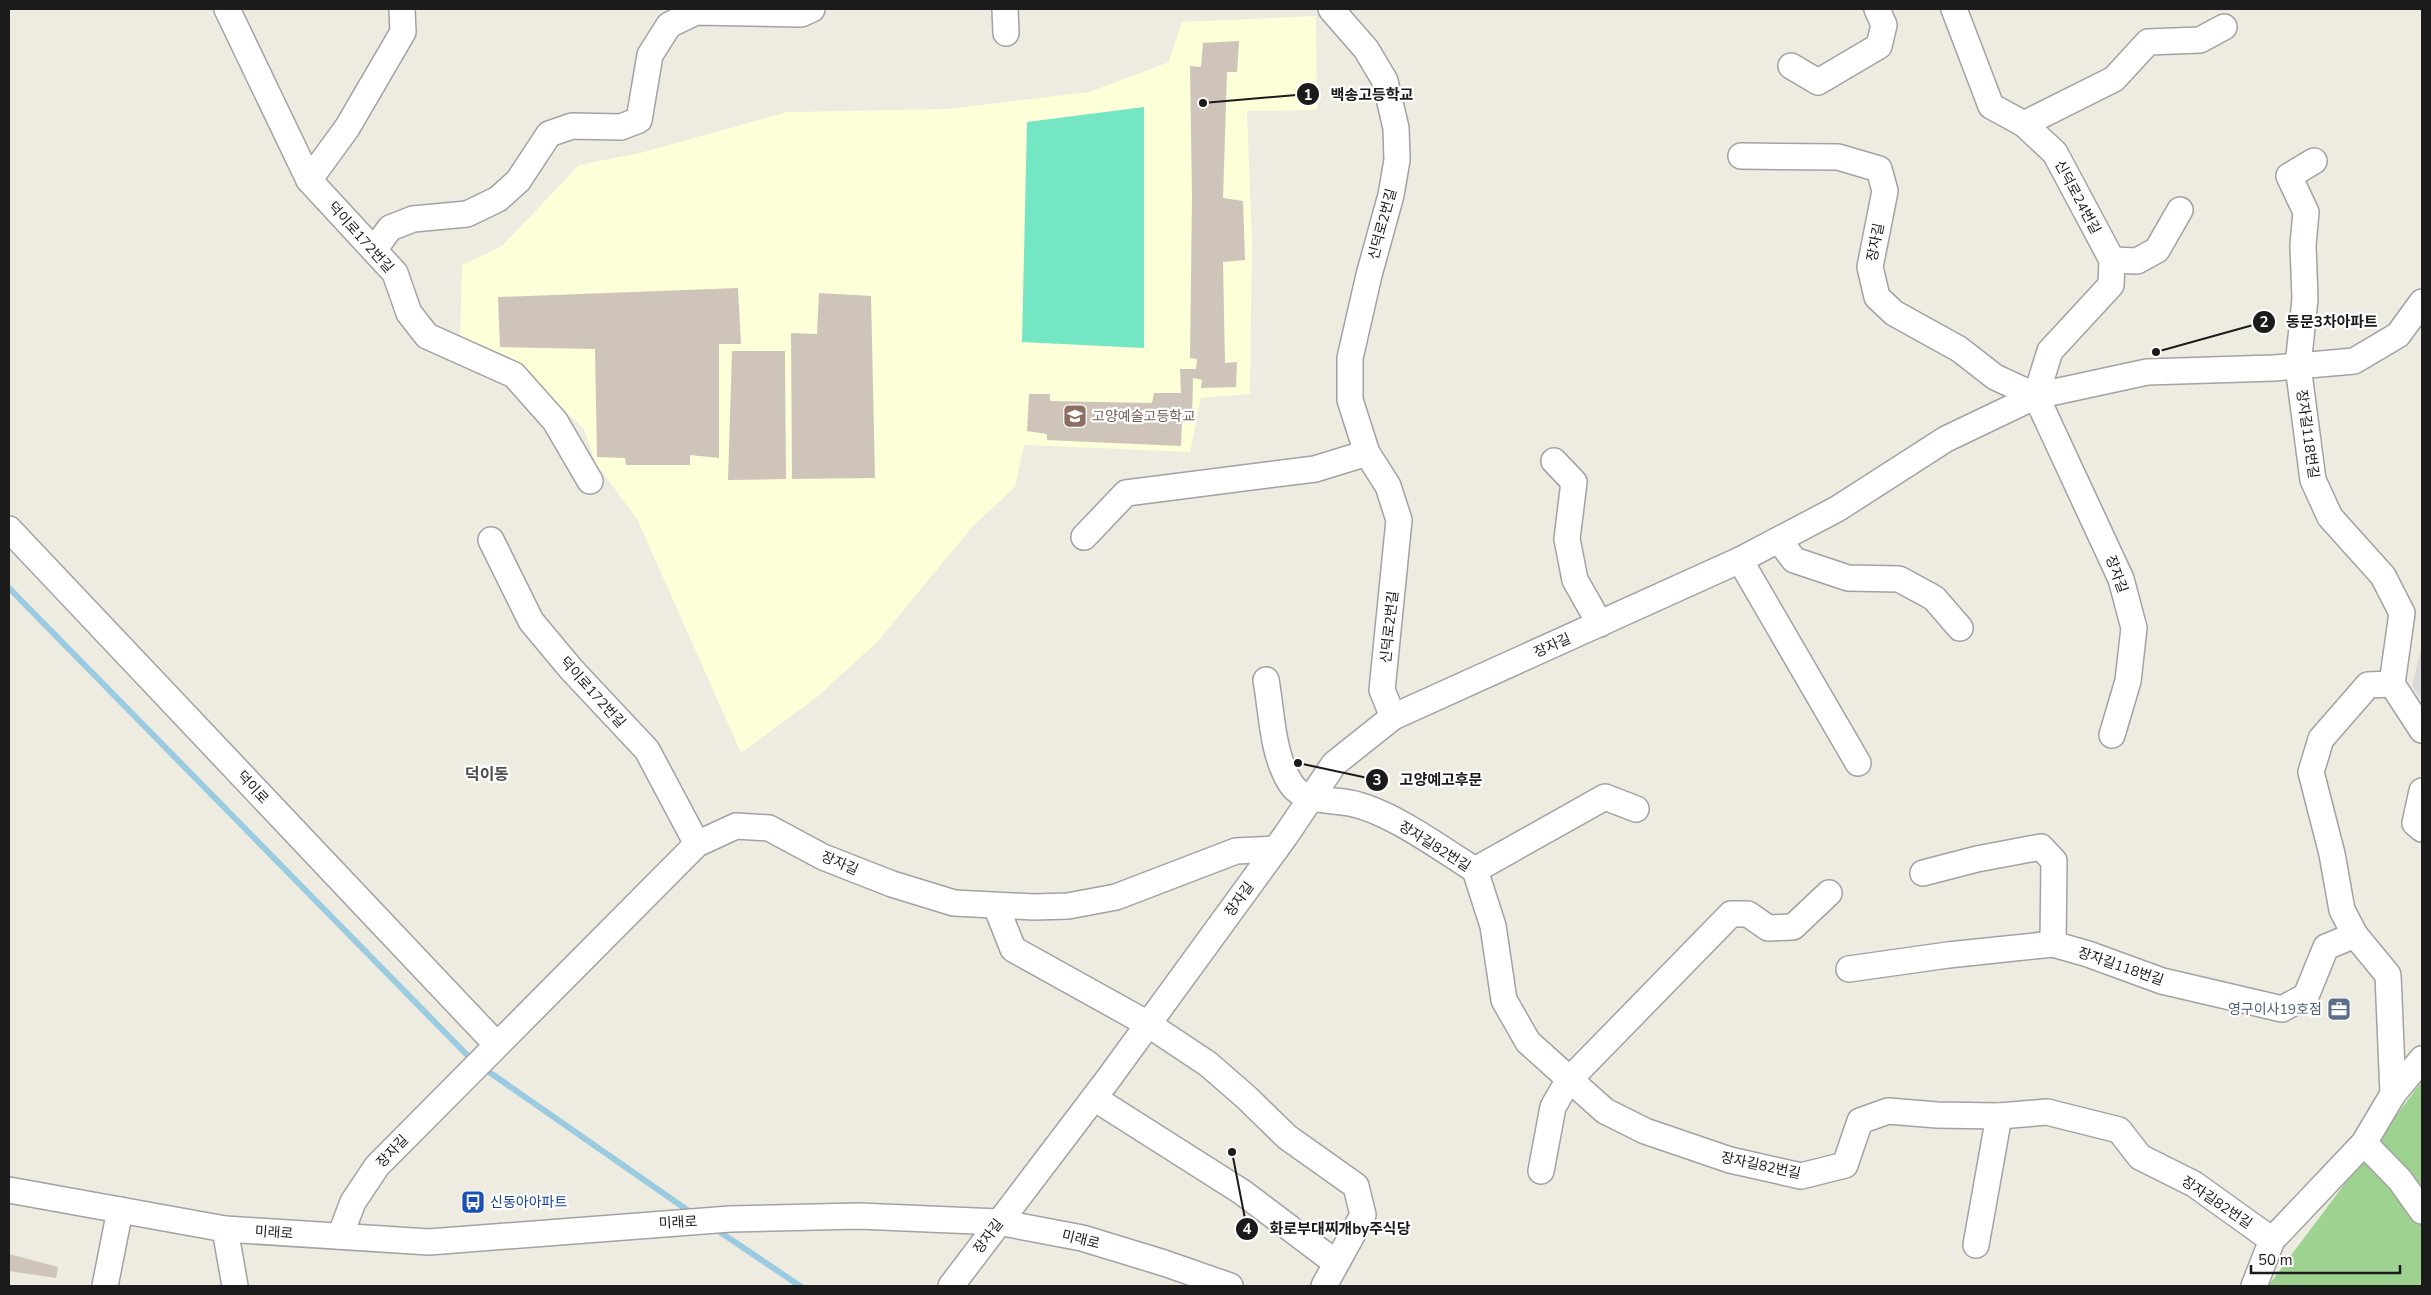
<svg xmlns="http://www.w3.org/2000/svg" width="2431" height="1295" font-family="'Nunito Sans','Noto Sans KR',sans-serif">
  <rect width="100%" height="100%" fill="#eeebe0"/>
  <polygon fill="#dad8d8" points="2422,646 2422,700 2412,686"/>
  <polygon fill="#fcffd8" points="1316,16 1317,110 1247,111 1252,242 1250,394 1201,398 1190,452 1024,445 1015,487 973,526 878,641 817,697 741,753 637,519 595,462 584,429 516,366 460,340 462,265 502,246 579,165 640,153 787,112 948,109 1089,92 1169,62 1182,22"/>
  <polygon fill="#9ed290" points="2422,1081 2422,1286 2268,1286"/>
  <polygon fill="#75e6c4" points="1144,107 1144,348 1022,342 1027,122"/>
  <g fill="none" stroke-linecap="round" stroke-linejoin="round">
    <g stroke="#9bcbe1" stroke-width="6">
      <polyline points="9,588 473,1061"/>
      <polyline points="482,1067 693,1214"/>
      <polyline points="714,1228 800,1286"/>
    </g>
  </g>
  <g fill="#cec4b9">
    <polygon points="1239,41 1237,72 1227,72 1223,198 1243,201 1245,260 1223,262 1225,363 1237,362 1236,387 1201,388 1202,380 1193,378 1192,421 1182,423 1181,446 1047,440 1047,434 1027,431 1029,394 1050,394 1050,401 1152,403 1154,393 1181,393 1180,369 1196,369 1197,359 1190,358 1192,196 1190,66 1201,67 1203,43"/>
    <polygon points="738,288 741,344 719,344 719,458 690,455 690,465 626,465 625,458 597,457 595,349 500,347 498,297"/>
    <polygon points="819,293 871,296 875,478 792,479 791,333 817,334"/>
    <polygon points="732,351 785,351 786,479 728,480"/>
    <polygon points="9,1254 58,1267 56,1278 9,1271"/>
  </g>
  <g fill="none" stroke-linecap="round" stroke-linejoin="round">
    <g stroke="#a2a2a2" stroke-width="28">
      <g id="minor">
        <polyline points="227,9 309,180 395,273 409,313 427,336 514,375 555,421 590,481"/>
        <polyline points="1005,9 1006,33"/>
        <polyline points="1331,9 1366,49 1385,81 1396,128 1397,160 1391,195 1369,275 1350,358 1350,400 1367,453 1388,486 1399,520 1382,690 1393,717"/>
        <polyline points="1954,9 1991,106 2024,124 2055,153 2112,260 2111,285 2050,351 2036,396"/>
        <polyline points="1791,66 1818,82 1879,46 1884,25 1877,9"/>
        <polyline points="2024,124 2114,79 2148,42 2200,40 2224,27"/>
        <polyline points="1741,156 1838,157 1879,169 1885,191 1870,267 1877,297 1894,313 1959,349 1995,377 2036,396 2121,579 2134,628 2128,681 2112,735"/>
        <polyline points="2314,161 2289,176 2306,212 2303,245 2305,299 2298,366 2313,480 2330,517 2383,576 2402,613 2392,684 2422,730"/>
        <polyline points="309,180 347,128 403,32 402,9"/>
        <polyline points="374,250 390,228 413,219 467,214 498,199 518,181 549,134 572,126 621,127 639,120 650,55 669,25 696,12 801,14 812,9"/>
        <polyline points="2112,260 2137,261 2157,250 2180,210"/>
        <polyline points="1554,461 1574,482 1567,539 1575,580 1600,624"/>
        <polyline points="9,529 496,1044"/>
        <polyline points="1084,537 1126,493 1315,469 1367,453"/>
        <polyline points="491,540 531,621 571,669 647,750 697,844"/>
        <polyline points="1779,540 1794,560 1848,578 1899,579 1934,598 1960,628"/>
        <polyline points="1740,560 1858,763"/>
        <path d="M1266,680C1272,713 1272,755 1291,784C1304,803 1331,799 1350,803C1390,811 1440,848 1475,870L1493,926L1504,1000L1528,1042L1605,1111L1645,1131L1730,1160L1801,1176L1845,1165L1860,1121L1888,1111L1937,1115L1999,1116L2047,1112L2119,1130L2140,1157L2194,1184L2272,1240"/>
        <polyline points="2392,684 2368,685 2321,739 2311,772 2332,854 2342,910 2355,935 2388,975 2393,1094"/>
        <polyline points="2422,791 2415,823 2422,829"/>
        <polyline points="1475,870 1605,797 1636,809"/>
        <polyline points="1923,873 1977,859 2041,847 2054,861 2053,944"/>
        <polyline points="996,906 1013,949 1148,1024 1208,1064 1246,1097 1287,1137 1356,1186 1363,1215 1324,1286"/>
        <polyline points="1849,969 1948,955 2053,944 2088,954 2162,981 2282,1009 2306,996 2326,947 2355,935"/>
        <polyline points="1094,1098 1242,1192 1336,1263"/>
        <polyline points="2364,1143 2400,1180 2422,1211"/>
        <polyline points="1541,1171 1553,1107 1568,1081 1731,914 1748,914 1768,928 1793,927 1829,893"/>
        <polyline points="9,1190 225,1229 429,1242 730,1219 859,1216 998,1222 1082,1238 1164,1263 1230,1286"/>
        <polyline points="225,1229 235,1286"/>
        <polyline points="340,1236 353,1202 377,1166 697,844 736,826 769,828 823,857 892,884 954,903 1034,907 1068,906 1116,897 1236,851 1276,849"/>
        <polyline points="1976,1245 1999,1116"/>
        <polyline points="105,1286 120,1210"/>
        <polyline points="951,1286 1109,1078 1286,835 1334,764 1393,717 1740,560 1837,509 1946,439 2036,396 2147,372 2274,368 2354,361 2398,335 2422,302"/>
        <polyline points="2254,1286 2272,1240 2364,1143 2393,1094 2422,1059"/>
      </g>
    </g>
    <use href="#minor" stroke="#fff" stroke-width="25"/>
  </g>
  <defs>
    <g id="school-square" transform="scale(1.25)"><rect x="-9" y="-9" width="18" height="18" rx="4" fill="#8d6e63" stroke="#fff"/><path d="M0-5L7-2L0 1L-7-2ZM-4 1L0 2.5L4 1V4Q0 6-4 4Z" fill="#fff"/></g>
    <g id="office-square" transform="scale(1.25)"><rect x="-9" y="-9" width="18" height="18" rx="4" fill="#5c6f8a" stroke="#fff"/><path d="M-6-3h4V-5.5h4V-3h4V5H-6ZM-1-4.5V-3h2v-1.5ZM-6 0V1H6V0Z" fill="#fff"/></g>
    <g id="bus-square" transform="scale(1.25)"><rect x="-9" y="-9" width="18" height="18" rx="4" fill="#1a4fb4" stroke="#fff"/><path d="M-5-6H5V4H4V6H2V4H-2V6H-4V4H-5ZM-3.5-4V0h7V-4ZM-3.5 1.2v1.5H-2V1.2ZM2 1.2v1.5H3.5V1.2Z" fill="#fff"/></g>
  </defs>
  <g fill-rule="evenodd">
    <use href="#school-square" x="1075" y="416"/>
    <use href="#office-square" x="2339" y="1009"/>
    <use href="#bus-square" x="473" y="1202"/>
  </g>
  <g text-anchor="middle" stroke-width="4.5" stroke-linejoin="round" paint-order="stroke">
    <g font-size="14" fill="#1b1b1b" stroke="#fff">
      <text transform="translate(2078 197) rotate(62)" y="5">신덕로24번길</text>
      <text transform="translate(1382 224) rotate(-75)" y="5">신덕로2번길</text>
      <text transform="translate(361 237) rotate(48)" y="5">덕이로172번길</text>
      <text transform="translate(1875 242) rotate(-79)" y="5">장자길</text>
      <text transform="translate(2308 434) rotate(82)" y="5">장자길118번길</text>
      <text transform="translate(2117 574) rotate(70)" y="5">장자길</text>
      <text transform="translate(1389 627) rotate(-84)" y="5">신덕로2번길</text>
      <text transform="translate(1552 645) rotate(-24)" y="5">장자길</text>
      <text transform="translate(593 692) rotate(48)" y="5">덕이로172번길</text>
      <text transform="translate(253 787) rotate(47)" y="5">덕이로</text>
      <text transform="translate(1435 846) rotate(32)" y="5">장자길82번길</text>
      <text transform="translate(840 863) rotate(23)" y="5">장자길</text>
      <text transform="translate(1239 899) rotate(-54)" y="5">장자길</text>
      <text transform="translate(2121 966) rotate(19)" y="5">장자길118번길</text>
      <text transform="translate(392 1151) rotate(-46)" y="5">장자길</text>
      <text transform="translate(1761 1165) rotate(12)" y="5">장자길82번길</text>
      <text transform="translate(2217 1202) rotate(34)" y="5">장자길82번길</text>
      <text transform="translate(678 1222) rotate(-3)" y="5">미래로</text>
      <text transform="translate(274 1232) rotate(4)" y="5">미래로</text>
      <text transform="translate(988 1236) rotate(-53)" y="5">장자길</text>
      <text transform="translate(1081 1239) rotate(14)" y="5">미래로</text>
    </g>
    <g font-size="14" fill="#785e54" stroke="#fff" text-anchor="start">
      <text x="1092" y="421">고양예술고등학교</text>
    </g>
    <g font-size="14" fill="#4e5e75" stroke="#fff" text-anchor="end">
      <text x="2322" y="1014">영구이사19호점</text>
    </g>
    <g font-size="14" fill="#164399" stroke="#fff" text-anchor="start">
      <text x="490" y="1207">신동아아파트</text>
    </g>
    <g font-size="16" font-weight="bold" fill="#4e4e4e" stroke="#fff">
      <text x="487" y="780">덕이동</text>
    </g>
  </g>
  <path fill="none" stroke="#1b1b1b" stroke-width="2" d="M1203 103L1308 94M2156 352L2264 322M1298 763L1377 780M1232 1152L1247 1229"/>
  <g fill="#1b1b1b" stroke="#fff" stroke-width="2">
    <circle cx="1203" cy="103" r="5"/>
    <circle cx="2156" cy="352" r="5"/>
    <circle cx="1298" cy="763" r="5"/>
    <circle cx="1232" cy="1152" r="5"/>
    <circle cx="1308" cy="94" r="12"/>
    <circle cx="2264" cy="322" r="12"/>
    <circle cx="1377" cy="780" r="12"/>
    <circle cx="1247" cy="1229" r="12"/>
  </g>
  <g font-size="15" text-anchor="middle" font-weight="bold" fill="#fff">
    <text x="1308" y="100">1</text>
    <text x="2264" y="327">2</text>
    <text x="1377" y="785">3</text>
    <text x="1247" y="1234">4</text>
  </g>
  <g font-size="15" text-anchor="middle" font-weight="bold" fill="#1b1b1b" stroke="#fff" stroke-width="4.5" stroke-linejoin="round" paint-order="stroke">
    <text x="1372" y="100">백송고등학교</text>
    <text x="2332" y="327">동문3차아파트</text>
    <text x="1441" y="785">고양예고후문</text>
    <text x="1340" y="1234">화로부대찌개by주식당</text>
  </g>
  <rect width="2431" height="1295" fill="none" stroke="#1b1b1b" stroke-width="20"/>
  <path d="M2251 1265v8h149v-8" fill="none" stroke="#1b1b1b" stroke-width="2.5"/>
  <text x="2258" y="1265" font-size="15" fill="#1b1b1b" stroke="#ffffff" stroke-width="4" paint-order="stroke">50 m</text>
</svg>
